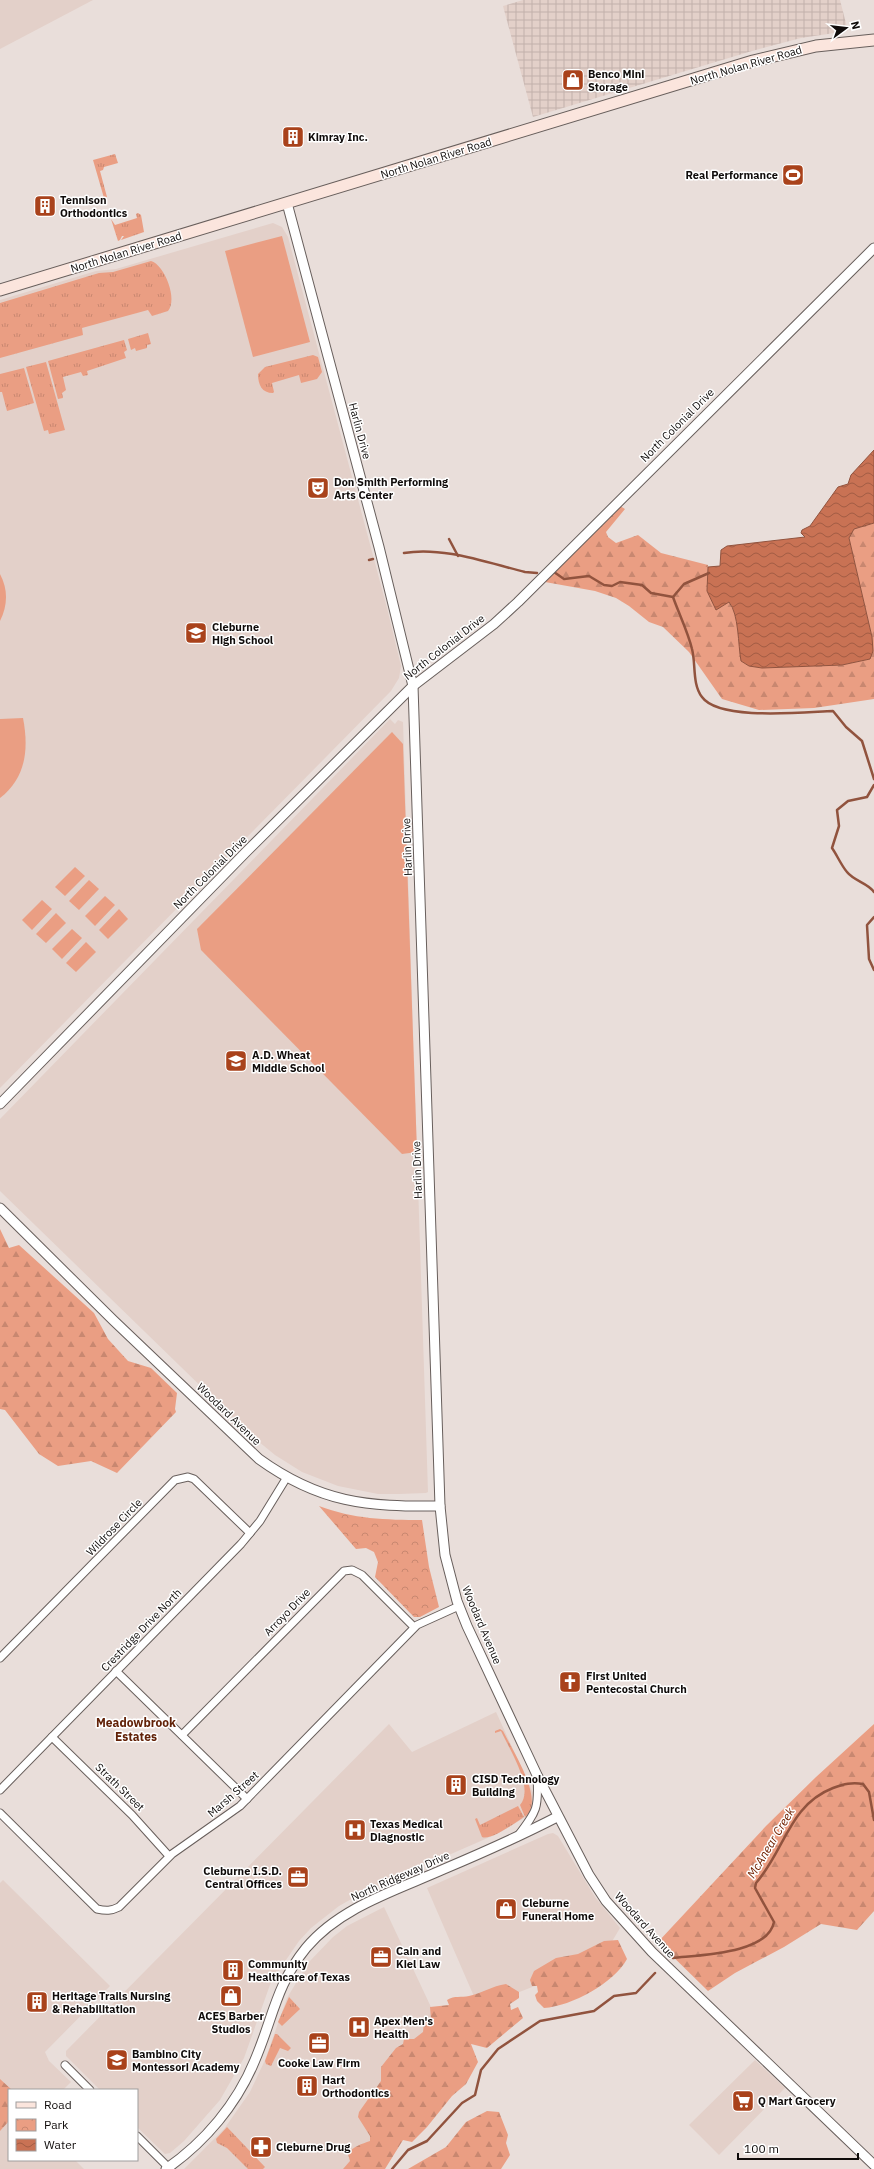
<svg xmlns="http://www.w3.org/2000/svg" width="874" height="2169" font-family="'IBM Plex Sans',sans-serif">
  <defs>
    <pattern id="industrial-grid" width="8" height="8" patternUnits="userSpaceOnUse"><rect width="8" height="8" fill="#e3d0c9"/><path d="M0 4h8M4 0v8" fill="none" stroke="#c2b1ab"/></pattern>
    <pattern id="grass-tufts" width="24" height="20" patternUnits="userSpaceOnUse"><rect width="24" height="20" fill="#ea9e83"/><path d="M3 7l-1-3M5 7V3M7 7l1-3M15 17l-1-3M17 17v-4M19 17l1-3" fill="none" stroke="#c88770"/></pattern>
    <pattern id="forest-firs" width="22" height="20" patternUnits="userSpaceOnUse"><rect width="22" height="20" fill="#ea9e83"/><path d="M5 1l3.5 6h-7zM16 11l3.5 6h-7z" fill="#c88770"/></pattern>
    <pattern id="park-crowns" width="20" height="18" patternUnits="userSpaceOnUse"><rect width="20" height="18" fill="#ea9e83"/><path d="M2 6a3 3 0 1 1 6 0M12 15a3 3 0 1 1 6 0" fill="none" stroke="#c88770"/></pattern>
    <pattern id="water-waves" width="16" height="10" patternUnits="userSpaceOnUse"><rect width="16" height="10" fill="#c97254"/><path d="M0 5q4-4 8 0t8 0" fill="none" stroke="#a25c44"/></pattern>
  </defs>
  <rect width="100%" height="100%" fill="#e9deda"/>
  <g fill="#e3d0c9">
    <polygon points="0,0 93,0 0,49"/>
    <polygon points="273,223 282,227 288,237 387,608 401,666 399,678 391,691 0,1088 0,300 96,271 116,269"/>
    <polygon points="390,719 395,724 398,720 403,722 428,1492 426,1493 399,1494 378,1494 338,1486 302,1472 275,1455 252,1436 0,1191 0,1119"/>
    <polygon points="496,1712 534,1795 535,1806 529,1815 499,1833 362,1893 339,1906 311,1928 299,1941 271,1982 244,2058 220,2100 184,2141 170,2153 165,2154 137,2127 137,2090 100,2090 66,2056 66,2051 389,1724 412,1752"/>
    <polygon points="553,1833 558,1836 595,1897 620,1928 601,1960 479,2008 427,1888 548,1834"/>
    <polygon points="3,1880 110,1986 45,2052 49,2061 71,2082 63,2090 0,2090 0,1883"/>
    <polygon points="384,1907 438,2022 360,2169 184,2169 224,2129 250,2092 265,2060 287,1998 308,1963 333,1937 347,1926"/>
    <polygon points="755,2060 785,2088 719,2155 689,2125"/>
    <polygon points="9,2118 9,2160 75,2160 84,2169 0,2169 0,2126"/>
  </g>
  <polygon fill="url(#industrial-grid)" points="523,0 840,0 848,31 801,38 752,51 533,117 503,6"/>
  <g fill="url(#grass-tufts)">
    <polygon points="115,154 118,163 104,167 103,170 100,171 107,197 104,198 93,160"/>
    <polygon points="138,213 141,215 144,232 121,240 124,236 122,236 120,240 118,241 111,219 115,225 137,218 136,214"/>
    <path d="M151,261C165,265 178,300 168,311L152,316L148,310L82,328L83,335L0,358V303L99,273L113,272Z"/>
    <polygon points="148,333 151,344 147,345 147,348 136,351 135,348 131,350 128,339"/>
    <polygon points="124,340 127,350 124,352 126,358 87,371 88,375 83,376 81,372 63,377 66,390 62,393 63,398 58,399 48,361"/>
    <path d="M313,355L318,357L322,372L317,379L301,383L299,375L272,383L274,392L273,393C262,393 258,385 258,374L265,367Z"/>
    <polygon points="46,362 65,430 49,434 48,430 44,431 26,367"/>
    <polygon points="24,368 34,403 7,411 2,392 0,392 0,374"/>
    <path d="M500,1729L503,1731C513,1751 546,1802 525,1817L520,1805C535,1788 509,1749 501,1731L495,1733V1731Z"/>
    <path d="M518,1806L524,1817C516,1822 491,1841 482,1837L475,1819L477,1818L480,1825Z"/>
    <polygon points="289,1997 300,2009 282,2026 278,2022"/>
    <polygon points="275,2034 277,2034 291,2048 288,2051 280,2048 271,2066 266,2064 265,2061"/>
    <polygon points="227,2127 265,2167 263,2169 248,2169 227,2148 217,2143 216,2139"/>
  </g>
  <g fill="url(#forest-firs)">
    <path d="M620,506L625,509L606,532L608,537L616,543L638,535L661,553L708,565L707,591L716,610L729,602C739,615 738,644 741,661L749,666L762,668L842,665L870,659L872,637L849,538L854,529L874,523V699L814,708L759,710L722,699L689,652L663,627L649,622L629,606L616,598L595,591L545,582Z"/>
    <polygon points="0,1229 9,1248 19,1245 94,1313 108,1339 128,1361 151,1368 177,1393 175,1409 176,1412 117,1473 91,1461 58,1466 39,1454 5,1410 0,1409"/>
    <polygon points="874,1724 874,1911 857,1930 821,1924 784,1947 735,1973 708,1991 658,1942 766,1826 816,1777"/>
    <path d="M618,1940L627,1959C614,1983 572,2006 544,2008L537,2001L535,1995L538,1992L537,1986H532L530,1980L534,1971L556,1958L578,1954L604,1941Z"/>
    <path d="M506,1984L519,1992V1998L510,2004L511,2010L518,2007L523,2018L487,2048L471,2044L478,2062L466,2084L452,2096L427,2127L412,2142L403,2140L385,2169H343L350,2161L348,2154C353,2146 362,2144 370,2141V2136L358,2117L359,2112L381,2081V2067L396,2048L403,2044L404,2039H414L423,2032L424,2023L431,2019L430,2007L449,2005L447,2000C455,1995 461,1998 469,1996C482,1993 492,1986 506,1984Z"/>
    <polygon points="0,2079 12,2090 9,2090 9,2121 0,2131"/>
    <polygon points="487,2111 499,2112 508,2135 506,2143 510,2155 501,2169 408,2169 446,2147 466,2122"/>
  </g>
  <path fill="url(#park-crowns)" d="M319,1506C353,1519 386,1520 422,1520L429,1567L439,1607L420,1617H414L375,1577L378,1562L374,1552L366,1548L356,1549Z"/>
  <g fill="#ea9e83">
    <polygon points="282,236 310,342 253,357 225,251"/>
    <path d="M0,574C8,589 8,605 0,621Z"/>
    <path d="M23,718C29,749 26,778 0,798V719Z"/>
    <polygon points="392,732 403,744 417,1152 402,1154 201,950 197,929"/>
    <polygon points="75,867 85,876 65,896 55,887"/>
    <polygon points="89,880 99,889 79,910 69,901"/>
    <polygon points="105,896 115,905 95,926 85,916"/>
    <polygon points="42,900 52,909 32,930 22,920"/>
    <polygon points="119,909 128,919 108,939 99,930"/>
    <polygon points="56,913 66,923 46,943 36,934"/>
    <polygon points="72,929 82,938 62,959 52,949"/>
    <polygon points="86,942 96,952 76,972 66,963"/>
  </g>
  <path fill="url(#water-waves)" stroke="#91533e" d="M874,450V523L854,529L849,538L872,637L873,651L870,659L842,665L762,668L749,666L741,661C738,645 739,614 729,602L716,610L707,591L708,567L720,566L721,550L727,546L805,537L801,533L802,530L810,526L838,487L848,484L851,475Z"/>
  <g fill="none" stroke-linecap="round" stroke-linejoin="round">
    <g stroke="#91533e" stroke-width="2.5">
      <polyline points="449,539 458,556"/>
      <path d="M404,553C442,546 488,563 525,572L537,573"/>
      <polyline points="369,560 373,559"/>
      <path d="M554,572L564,579L589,576L604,585L612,586L620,582L642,585L651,593L673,597C679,614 688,632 692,649C696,664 692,684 702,697C719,721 804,712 833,711L846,727L862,741L874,779"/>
      <polyline points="673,597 684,584 709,573"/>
      <path d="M874,785L867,797L848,801L837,810L839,826L832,848C837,855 841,865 847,872C854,881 868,883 874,892"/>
      <polyline points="874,917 867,925 869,959 874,970"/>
      <path d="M673,1958C699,1955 768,1954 774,1922L755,1888L756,1883C785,1850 789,1805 833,1788C844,1784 852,1782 863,1784L869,1792L874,1820"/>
      <polyline points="392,2169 408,2150 427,2141 462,2103 475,2095 481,2070 498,2049 540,2021 594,2011 614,1996 636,1993 655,1973"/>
    </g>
    <g stroke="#685f5c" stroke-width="9">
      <g id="minor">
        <polyline points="0,1658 175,1480 188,1477 194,1479 250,1533"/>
        <polyline points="116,1671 247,1799"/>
        <polyline points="182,1735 344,1571 352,1570 362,1575 414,1627"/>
        <polyline points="52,1737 132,1815 169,1856"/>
        <polyline points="0,1790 241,1544 260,1521 287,1477"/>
        <path d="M0,1813L97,1909C106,1911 111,1911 119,1907L172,1854L240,1806L417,1625L459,1606"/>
        <path d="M517,1837C537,1811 539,1809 537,1776"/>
        <polyline points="65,2065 90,2090"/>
        <polyline points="137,2136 168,2167"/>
      </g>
    </g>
    <g stroke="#685f5c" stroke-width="11">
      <g id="tertiary">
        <polyline points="287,203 379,547 413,686 440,1506 445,1555 457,1601 467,1626 537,1775 589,1875 606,1901 652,1952 874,2165"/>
        <polyline points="0,1104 246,852 413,686 494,624 518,602 874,248"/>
        <path d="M0,1208L113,1320L259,1459C320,1503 367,1507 440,1506"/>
        <path d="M166,2169C205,2142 237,2104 255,2060C273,2018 276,1985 306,1948C340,1907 397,1890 444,1869C482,1853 520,1836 557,1817"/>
      </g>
    </g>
    <g stroke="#685f5c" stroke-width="13">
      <polyline id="secondary" points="0,290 753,61 816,46 874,40"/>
    </g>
    <use href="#minor" stroke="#fff" stroke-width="7"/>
    <use href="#tertiary" stroke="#fff" stroke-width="9"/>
    <use href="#secondary" stroke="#fbe5dd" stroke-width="11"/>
  </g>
  <defs>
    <g id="shop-square" transform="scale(1.15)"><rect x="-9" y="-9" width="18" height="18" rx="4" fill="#a9421b" stroke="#fff"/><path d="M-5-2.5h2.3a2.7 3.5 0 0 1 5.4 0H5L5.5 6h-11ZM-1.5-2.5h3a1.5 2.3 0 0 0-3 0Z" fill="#fff"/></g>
    <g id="building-square" transform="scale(1.15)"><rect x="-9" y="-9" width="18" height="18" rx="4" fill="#a9421b" stroke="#fff"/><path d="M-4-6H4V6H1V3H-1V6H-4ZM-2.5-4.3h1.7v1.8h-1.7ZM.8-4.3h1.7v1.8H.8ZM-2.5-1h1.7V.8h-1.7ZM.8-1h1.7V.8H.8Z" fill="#fff"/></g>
    <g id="stadium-square" transform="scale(1.15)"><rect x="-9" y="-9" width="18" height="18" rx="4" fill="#a9421b" stroke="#fff"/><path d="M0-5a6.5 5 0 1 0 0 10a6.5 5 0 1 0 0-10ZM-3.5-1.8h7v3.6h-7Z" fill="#fff"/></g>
    <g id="theatre-square" transform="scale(1.15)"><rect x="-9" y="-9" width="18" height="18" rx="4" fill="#a9421b" stroke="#fff"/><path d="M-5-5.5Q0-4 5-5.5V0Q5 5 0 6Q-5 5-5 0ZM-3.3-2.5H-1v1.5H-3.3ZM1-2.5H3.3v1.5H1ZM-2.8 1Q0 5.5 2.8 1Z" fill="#fff"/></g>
    <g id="school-square" transform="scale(1.15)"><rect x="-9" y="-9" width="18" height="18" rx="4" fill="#a9421b" stroke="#fff"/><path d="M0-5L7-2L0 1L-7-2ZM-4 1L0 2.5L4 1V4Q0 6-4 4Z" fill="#fff"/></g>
    <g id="church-square" transform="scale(1.15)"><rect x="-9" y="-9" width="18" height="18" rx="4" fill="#a9421b" stroke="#fff"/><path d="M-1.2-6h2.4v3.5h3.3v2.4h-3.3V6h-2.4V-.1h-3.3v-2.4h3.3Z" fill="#fff"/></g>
    <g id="hospital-square" transform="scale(1.15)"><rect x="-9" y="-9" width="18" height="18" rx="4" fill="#a9421b" stroke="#fff"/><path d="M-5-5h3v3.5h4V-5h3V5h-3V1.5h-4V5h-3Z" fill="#fff"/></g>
    <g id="office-square" transform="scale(1.15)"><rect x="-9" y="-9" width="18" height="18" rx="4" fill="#a9421b" stroke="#fff"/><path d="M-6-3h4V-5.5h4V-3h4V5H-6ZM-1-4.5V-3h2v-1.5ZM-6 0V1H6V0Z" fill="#fff"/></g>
    <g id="supermarket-square" transform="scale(1.15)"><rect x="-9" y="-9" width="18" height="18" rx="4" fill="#a9421b" stroke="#fff"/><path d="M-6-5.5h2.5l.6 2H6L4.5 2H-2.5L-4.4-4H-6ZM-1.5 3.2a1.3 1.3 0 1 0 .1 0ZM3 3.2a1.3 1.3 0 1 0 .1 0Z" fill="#fff"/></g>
    <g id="pharmacy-square" transform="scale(1.15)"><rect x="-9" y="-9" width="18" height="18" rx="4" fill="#a9421b" stroke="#fff"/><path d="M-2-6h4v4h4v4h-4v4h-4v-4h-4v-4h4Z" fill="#fff"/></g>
  </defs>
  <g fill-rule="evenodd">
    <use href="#shop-square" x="573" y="80"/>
    <use href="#building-square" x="293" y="137"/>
    <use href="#stadium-square" x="793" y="175"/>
    <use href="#building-square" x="45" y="206"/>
    <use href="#theatre-square" x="318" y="488"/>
    <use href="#school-square" x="196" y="633"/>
    <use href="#school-square" x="236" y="1061"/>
    <use href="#church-square" x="570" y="1682"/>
    <use href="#building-square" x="456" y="1785"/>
    <use href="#hospital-square" x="355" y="1830"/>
    <use href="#office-square" x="298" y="1877"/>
    <use href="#shop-square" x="506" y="1909"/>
    <use href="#office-square" x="381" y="1957"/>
    <use href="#building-square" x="233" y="1970"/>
    <use href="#shop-square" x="231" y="1996"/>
    <use href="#building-square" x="37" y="2002"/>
    <use href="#hospital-square" x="359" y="2027"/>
    <use href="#office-square" x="319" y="2043"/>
    <use href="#school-square" x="117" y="2060"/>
    <use href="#building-square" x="307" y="2086"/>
    <use href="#supermarket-square" x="743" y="2101"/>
    <use href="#pharmacy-square" x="261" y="2147"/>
  </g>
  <g text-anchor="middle" stroke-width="3" stroke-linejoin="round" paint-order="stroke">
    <g font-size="11" fill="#0f0b0a" stroke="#fff">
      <text transform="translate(746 65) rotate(-16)" y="4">North Nolan River Road</text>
      <text transform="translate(436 158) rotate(-17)" y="4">North Nolan River Road</text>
      <text transform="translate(126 252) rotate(-17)" y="4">North Nolan River Road</text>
      <text transform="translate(677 425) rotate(-45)" y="4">North Colonial Drive</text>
      <text transform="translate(360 431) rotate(75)" y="4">Harlin Drive</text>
      <text transform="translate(444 647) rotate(-38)" y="4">North Colonial Drive</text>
      <text transform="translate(407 847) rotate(-92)" y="4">Harlin Drive</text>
      <text transform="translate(210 872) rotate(-45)" y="4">North Colonial Drive</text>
      <text transform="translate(417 1170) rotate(-92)" y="4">Harlin Drive</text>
      <text transform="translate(229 1414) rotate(44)" y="4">Woodard Avenue</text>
      <text transform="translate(114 1527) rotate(-46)" y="4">Wildrose Circle</text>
      <text transform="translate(287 1612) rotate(-46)" y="4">Arroyo Drive</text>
      <text transform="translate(482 1625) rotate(67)" y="4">Woodard Avenue</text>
      <text transform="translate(141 1630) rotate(-46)" y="4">Crestridge Drive North</text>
      <text transform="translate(120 1787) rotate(44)" y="4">Strath Street</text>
      <text transform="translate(233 1794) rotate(-41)" y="4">Marsh Street</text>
      <text transform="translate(400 1876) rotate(-24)" y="4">North Ridgeway Drive</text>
      <text transform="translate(645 1925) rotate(48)" y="4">Woodard Avenue</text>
    </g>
    <g font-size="11" font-weight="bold" fill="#0f0b0a" stroke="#fff" text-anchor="start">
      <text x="588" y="78">Benco Mini<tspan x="588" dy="13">Storage</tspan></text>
      <text x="308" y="141">Kimray Inc.</text>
      <text x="778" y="179" text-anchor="end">Real Performance</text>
      <text x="60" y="204">Tennison<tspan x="60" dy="13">Orthodontics</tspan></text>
      <text x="334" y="486">Don Smith Performing<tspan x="334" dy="13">Arts Center</tspan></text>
      <text x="212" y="631">Cleburne<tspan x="212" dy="13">High School</tspan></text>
      <text x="252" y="1059">A.D. Wheat<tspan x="252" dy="13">Middle School</tspan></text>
      <text x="586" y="1680">First United<tspan x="586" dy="13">Pentecostal Church</tspan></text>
      <text x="472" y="1783">CISD Technology<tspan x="472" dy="13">Building</tspan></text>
      <text x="370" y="1828">Texas Medical<tspan x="370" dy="13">Diagnostic</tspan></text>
      <text x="282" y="1875" text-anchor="end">Cleburne I.S.D.<tspan x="282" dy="13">Central Offices</tspan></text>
      <text x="522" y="1907">Cleburne<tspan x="522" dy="13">Funeral Home</tspan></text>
      <text x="396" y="1955">Cain and<tspan x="396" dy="13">Kiel Law</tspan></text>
      <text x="248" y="1968">Community<tspan x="248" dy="13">Healthcare of Texas</tspan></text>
      <text x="52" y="2000">Heritage Trails Nursing<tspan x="52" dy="13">&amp; Rehabilitation</tspan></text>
      <text x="231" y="2020" text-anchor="middle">ACES Barber<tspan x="231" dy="13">Studios</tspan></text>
      <text x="374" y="2025">Apex Men's<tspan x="374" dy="13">Health</tspan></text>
      <text x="132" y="2058">Bambino City<tspan x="132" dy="13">Montessori Academy</tspan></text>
      <text x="319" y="2067" text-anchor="middle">Cooke Law Firm</text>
      <text x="322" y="2084">Hart<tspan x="322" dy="13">Orthodontics</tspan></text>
      <text x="758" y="2105">Q Mart Grocery</text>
      <text x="276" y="2151">Cleburne Drug</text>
    </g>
    <g font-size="12" font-weight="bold" fill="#622208" stroke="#fff">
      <text x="136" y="1727">Meadowbrook<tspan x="136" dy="14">Estates</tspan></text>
    </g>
    <g font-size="12" font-style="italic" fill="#712100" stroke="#fff">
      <text transform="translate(771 1843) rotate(-59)" y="4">McAnear Creek</text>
    </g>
  </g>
  <rect x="8" y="2089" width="130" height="72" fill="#ffffff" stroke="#9f9d9d"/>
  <rect x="16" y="2102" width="20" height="6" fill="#fbe5dd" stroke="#9f9d9d"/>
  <text x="44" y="2109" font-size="12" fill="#0f0b0a">Road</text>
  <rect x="16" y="2119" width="20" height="12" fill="url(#park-crowns)" stroke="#9f9d9d"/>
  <text x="44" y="2129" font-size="12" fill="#0f0b0a">Park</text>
  <rect x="16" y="2139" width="20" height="12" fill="url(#water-waves)" stroke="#9f9d9d"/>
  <text x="44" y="2149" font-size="12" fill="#0f0b0a">Water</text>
  <g transform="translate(846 28) rotate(75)" stroke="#ffffff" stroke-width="3" paint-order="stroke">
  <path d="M0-3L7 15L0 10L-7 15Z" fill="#0f0b0a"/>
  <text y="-6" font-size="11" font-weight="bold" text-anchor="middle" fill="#0f0b0a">N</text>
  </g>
  <path d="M738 2153v6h120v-6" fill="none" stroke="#0f0b0a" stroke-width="2"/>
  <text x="744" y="2153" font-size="12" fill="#0f0b0a" stroke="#ffffff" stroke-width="3" paint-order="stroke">100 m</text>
</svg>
